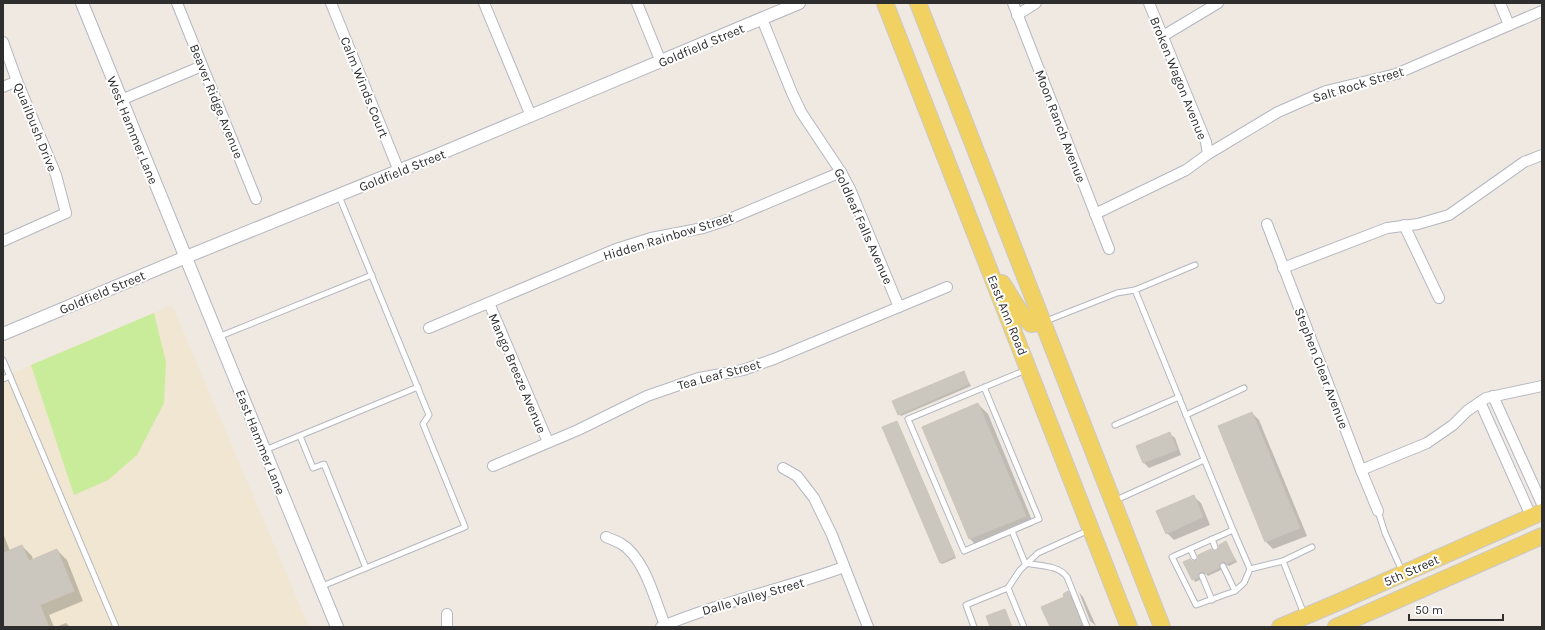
<svg xmlns="http://www.w3.org/2000/svg" width="1545" height="630" font-family="Karla,sans-serif">
  <rect width="100%" height="100%" fill="#efe9e1"/>
  <polygon fill="#f0e6d1" points="172,305 309,627 3,627 3,377"/>
  <polygon fill="#c9ec9a" points="154,313 166,362 164,403 137,455 108,480 74,495 31,365"/>
  <g fill="#0003">
    <polygon points="963,372 971,386 901,416 899,414"/>
    <polygon points="978,404 988,414 1034,525 979,548 970,539 923,427"/>
    <polygon points="1252,413 1259,420 1307,536 1273,549 1266,542 1219,427"/>
    <polygon points="897,422 956,558 942,564 940,562"/>
    <polygon points="1170,434 1175,438 1181,455 1149,468 1144,463 1138,446"/>
    <polygon points="1193,496 1201,503 1210,525 1174,540 1167,533"/>
    <polygon points="3,533 10,551 22,546 32,556 33,560 57,550 67,560 83,601 49,615 54,627 3,627"/>
    <polygon points="1226,543 1237,562 1229,566 1224,564 1221,566 1221,570 1208,576 1206,574 1202,574 1200,580 1195,582 1185,562 1196,562 1214,552 1217,552"/>
    <polygon points="1068,592 1075,600 1086,627 1051,627"/>
    <polygon points="1079,592 1083,597 1096,626 1090,621"/>
    <polygon points="66,623 70,627 56,627"/>
  </g>
  <g fill="#cbc7bf" stroke="#cbc5ba">
    <polygon points="964,371 969,384 898,415 892,401"/>
    <polygon points="978,403 1026,516 969,539 922,427"/>
    <polygon points="1252,412 1300,528 1265,542 1218,426"/>
    <polygon points="897,421 955,556 940,563 882,427"/>
    <polygon points="1170,432 1177,450 1143,463 1136,446"/>
    <polygon points="1194,495 1203,517 1166,534 1156,511"/>
    <polygon points="1226,541 1235,560 1227,564 1222,562 1220,564 1219,568 1206,574 1203,572 1200,572 1198,578 1192,580 1183,562 1190,559 1192,561 1195,561 1198,559 1198,555 1211,549 1214,551 1217,551 1219,548 1219,545"/>
    <polygon points="22,545 29,561 57,549 74,591 40,605 49,627 3,627 3,553"/>
    <polygon points="1068,591 1082,624 1075,627 1050,627 1041,607 1064,597 1063,594"/>
    <polygon points="1005,609 1012,627 990,627 986,616"/>
  </g>
  <g fill="none" stroke-linecap="round" stroke-linejoin="round">
    <g stroke="#b4b7c1" stroke-width="7">
      <g id="service">
        <polyline points="1195,265 1135,290 1233,530 1172,557 1196,605 1235,591 1244,583 1250,569 1283,561 1304,614"/>
        <polyline points="1046,321 1117,293 1135,290"/>
        <polyline points="218,337 372,275"/>
        <polyline points="3,360 116,627"/>
        <polyline points="3,379 10,376"/>
        <polyline points="984,387 1039,519 964,551 908,419 1026,370"/>
        <polyline points="1186,415 1244,388"/>
        <polyline points="1115,425 1179,397"/>
        <polyline points="300,436 313,468 324,464 366,568"/>
        <polyline points="265,450 418,387"/>
        <polyline points="1114,501 1204,460"/>
        <polyline points="1378,511 1385,533 1402,571"/>
        <polyline points="1233,530 1250,569"/>
        <path d="M1012,531L1025,563C1040,566 1058,565 1067,577L1087,627"/>
        <polyline points="1212,539 1215,547"/>
        <polyline points="1190,549 1194,557"/>
        <polyline points="1283,561 1312,547"/>
        <polyline points="1223,566 1235,591"/>
        <polyline points="1202,576 1212,600"/>
        <polyline points="320,587 465,527 423,424 429,415 339,196"/>
        <polyline points="974,627 966,605 1008,588"/>
        <polyline points="1024,627 1008,588 1020,570 1038,553 1089,530"/>
      </g>
    </g>
    <g stroke="#b4b7c1" stroke-width="12">
      <g id="minor">
        <polyline points="177,3 256,199"/>
        <polyline points="331,3 399,171"/>
        <polyline points="484,3 531,116"/>
        <polyline points="637,3 661,62"/>
        <polyline points="1013,3 1109,249"/>
        <polyline points="1149,3 1206,142 1208,154"/>
        <polyline points="1500,3 1509,25"/>
        <polyline points="1017,15 1036,3"/>
        <polyline points="762,19 792,93 801,112 841,172 850,189 899,307"/>
        <polyline points="1163,36 1218,3"/>
        <polyline points="3,42 17,81 56,175 66,213 3,241"/>
        <polyline points="3,87 17,81"/>
        <polyline points="121,100 202,66"/>
        <polyline points="1095,214 1186,170 1208,154 1278,112 1326,91 1396,74 1542,11"/>
        <polyline points="1267,224 1361,470 1378,511"/>
        <polyline points="1404,225 1439,298"/>
        <polyline points="1283,268 1387,228 1418,224 1449,215 1524,162 1542,155"/>
        <polyline points="489,303 548,442"/>
        <polyline points="429,328 616,249 651,238 703,228 727,220 841,172"/>
        <polyline points="1493,396 1542,504"/>
        <polyline points="1480,402 1531,516"/>
        <polyline points="493,466 578,430 647,396 699,378 743,370 774,359 947,287"/>
        <polyline points="783,468 797,476 814,498 832,535 868,627"/>
        <polyline points="1361,470 1427,443 1453,425 1467,411 1486,398 1542,386"/>
        <path d="M606,537C611,539 616,541 620,543C645,557 655,601 665,625"/>
        <polyline points="447,614 447,627"/>
        <path d="M661,627C720,602 784,589 844,567"/>
      </g>
    </g>
    <g stroke="#b4b7c1" stroke-width="14">
      <g id="tertiary">
        <path d="M82,3C166,212 252,419 337,627"/>
        <polyline points="3,334 186,257 430,158 799,3"/>
      </g>
    </g>
    <g stroke="#c9c9c9" stroke-width="18">
      <g id="primary">
        <polyline points="885,3 1129,627"/>
        <polyline points="918,3 1162,627"/>
        <path d="M1002,283C1011,296 1020,315 1031,324L1043,322"/>
        <polyline points="1280,627 1341,601 1542,512"/>
        <polyline points="1336,627 1542,536"/>
      </g>
    </g>
    <use href="#service" stroke="#fff" stroke-width="5"/>
    <use href="#minor" stroke="#fff" stroke-width="10"/>
    <use href="#tertiary" stroke="#fff" stroke-width="12"/>
    <use href="#primary" stroke="#f2d163" stroke-width="16"/>
  </g>
  <g text-anchor="middle" stroke-width="4" stroke-linejoin="round" paint-order="stroke">
    <g font-size="13" fill="#2e2e2e" stroke="#fff">
      <text transform="translate(701 45) rotate(-23)" y="5">Goldfield Street</text>
      <text transform="translate(1179 78) rotate(68)" y="5">Broken Wagon Avenue</text>
      <text transform="translate(1358 84) rotate(-17)" y="5">Salt Rock Street</text>
      <text transform="translate(365 87) rotate(68)" y="5">Calm Winds Court</text>
      <text transform="translate(217 101) rotate(68)" y="5">Beaver Ridge Avenue</text>
      <text transform="translate(1061 126) rotate(69)" y="5">Moon Ranch Avenue</text>
      <text transform="translate(36 127) rotate(68)" y="5">Quailbush Drive</text>
      <text transform="translate(133 130) rotate(68)" y="5">West Hammer Lane</text>
      <text transform="translate(402 170) rotate(-22)" y="5">Goldfield Street</text>
      <text transform="translate(864 226) rotate(66)" y="5">Goldleaf Falls Avenue</text>
      <text transform="translate(668 236) rotate(-17)" y="5">Hidden Rainbow Street</text>
      <text transform="translate(102 292) rotate(-23)" y="5">Goldfield Street</text>
      <text transform="translate(1008 315) rotate(68)" y="5">East Ann Road</text>
      <text transform="translate(1322 368) rotate(69)" y="5">Stephen Clear Avenue</text>
      <text transform="translate(518 373) rotate(67)" y="5">Mango Breeze Avenue</text>
      <text transform="translate(719 374) rotate(-15)" y="5">Tea Leaf Street</text>
      <text transform="translate(261 442) rotate(68)" y="5">East Hammer Lane</text>
      <text transform="translate(1411 570) rotate(-24)" y="5">5th Street</text>
      <text transform="translate(753 596) rotate(-16)" y="5">Dalle Valley Street</text>
    </g>
  </g>
  <rect width="1545" height="630" fill="none" stroke="#2e2e2e" stroke-width="8"/>
  <path d="M1409 614v6h94v-6" fill="none" stroke="#2e2e2e" stroke-width="2"/>
  <text x="1415" y="614" font-size="12" fill="#2e2e2e" stroke="#ffffff" stroke-width="3" paint-order="stroke">50 m</text>
</svg>
